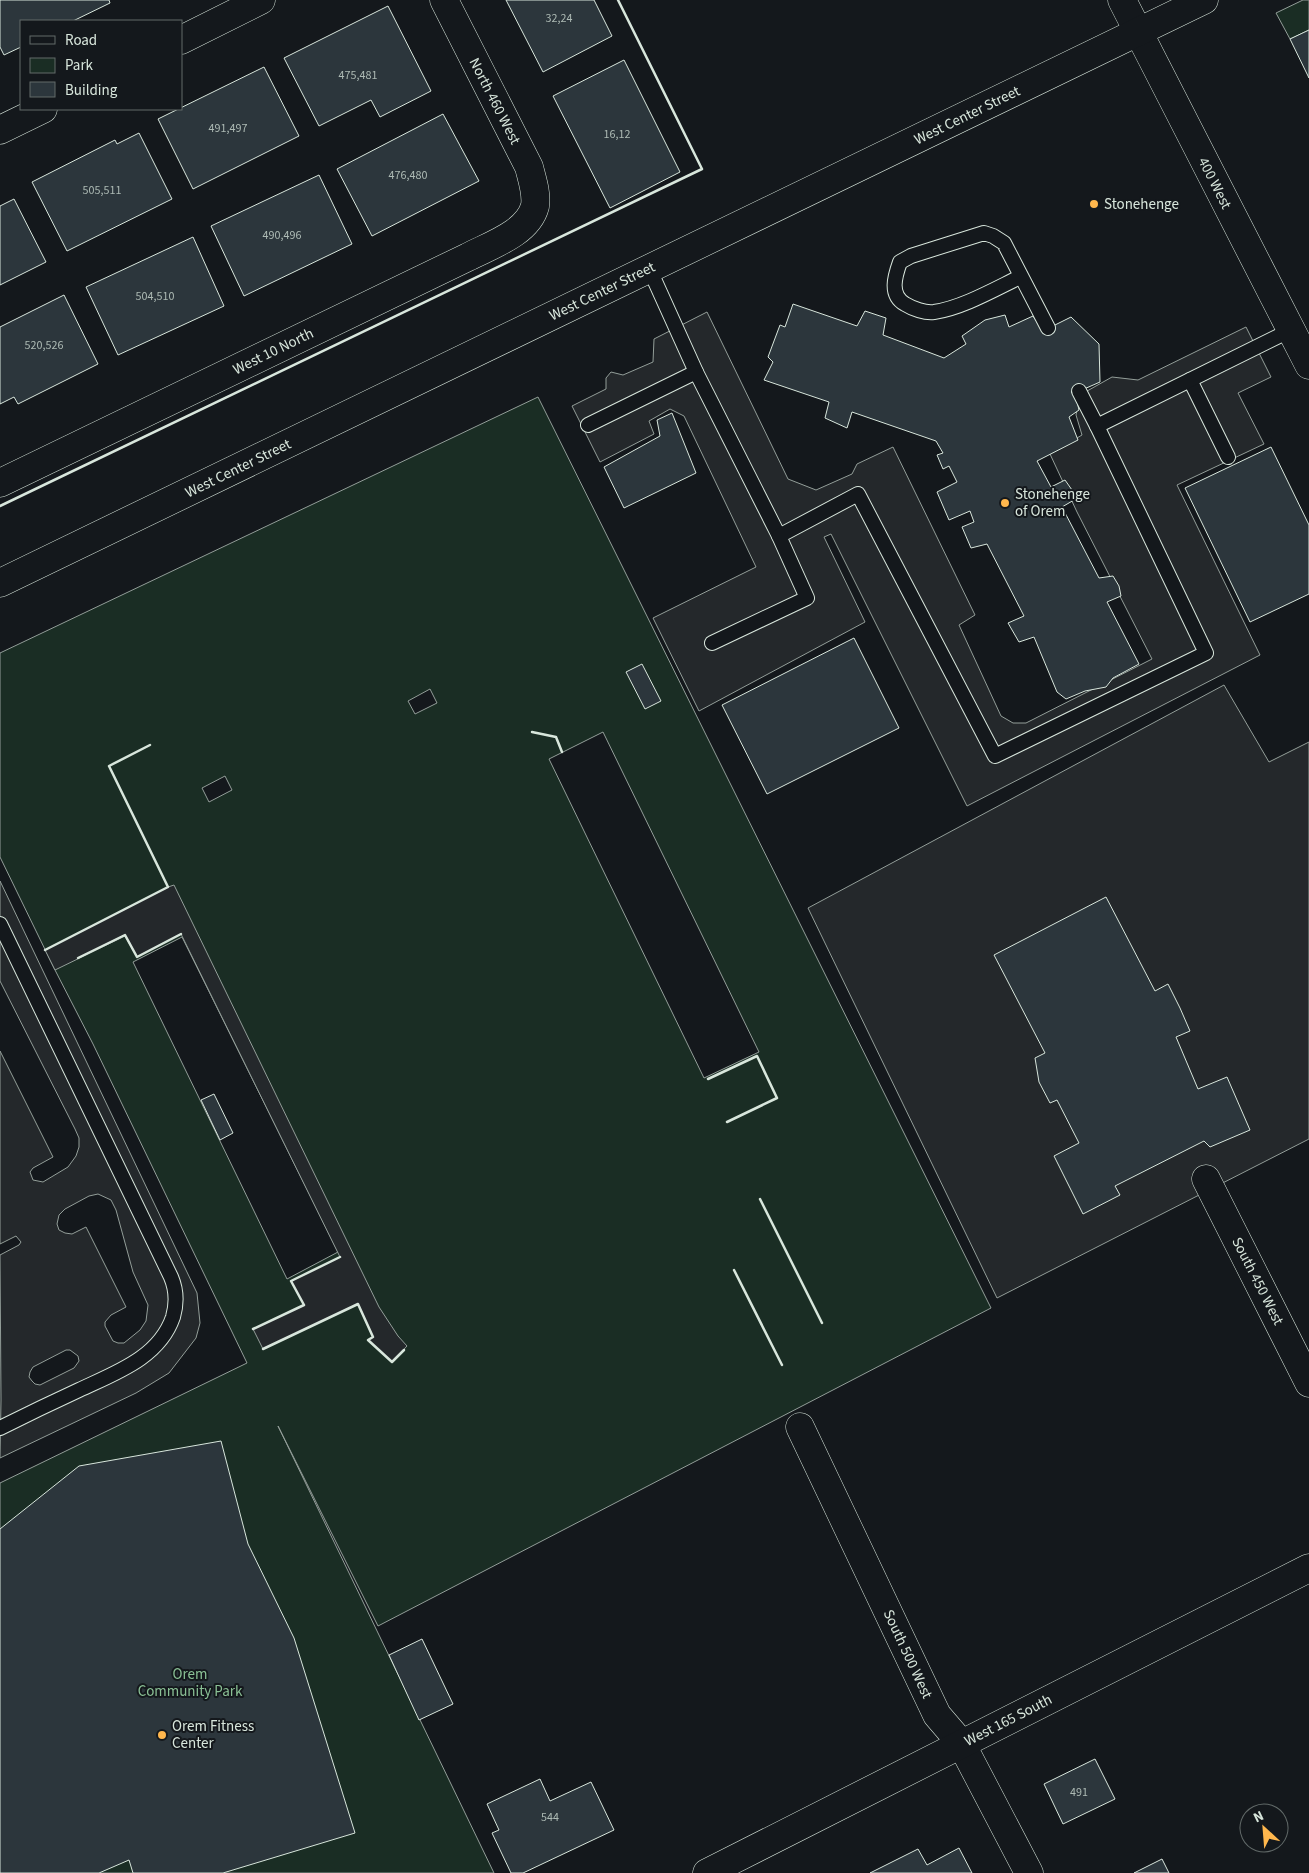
<svg xmlns="http://www.w3.org/2000/svg" width="1309" height="1873" font-family="'Source Sans 3',sans-serif">
  <rect width="100%" height="100%" fill="#14181c"/>
  <g fill="#1a2d24" stroke="#939e99" fill-rule="evenodd">
    <polygon points="1303,0 1309,0 1309,30 1290,39 1276,13"/>
    <path d="M538,397L991,1308L378,1626L278,1426L494,1873H0V1483L247,1363L93,1044L55,970L0,857V653ZM430,689L437,703L415,714L408,701ZM603,732L759,1052L704,1078L549,759ZM225,776L232,790L209,802L202,788ZM182,937L338,1252L287,1279L133,962Z"/>
  </g>
  <g fill="#24282b" stroke="#939e99" fill-rule="evenodd">
    <polygon points="707,312 788,479 816,490 852,474 857,464 893,447 975,615 959,625 1001,716 1013,723 1026,723 1152,659 1077,512 1050,454 1082,435 1076,415 1080,395 1112,377 1138,380 1246,327 1271,377 1238,393 1264,444 1177,485 1260,655 967,806 831,534 824,537 865,622 699,711 653,618 756,567 684,416 670,409 649,421 654,434 600,462 572,406 606,389 606,378 611,372 623,375 653,362 654,339"/>
    <polygon points="1224,685 1269,762 1309,742 1309,1139 997,1298 808,908"/>
    <path d="M0,881L197,1293L200,1323L196,1338L169,1373L136,1393L0,1458L1,1400L0,1255L19,1245L21,1242L16,1236L0,1244V1051L53,1157L33,1168L30,1172L33,1180L43,1182L68,1167L76,1156L79,1147V1138L75,1129L0,981ZM98,1194L111,1200L116,1210L133,1272L148,1305L146,1321L140,1330L124,1343H118L113,1341L105,1326V1322L111,1315L126,1307L86,1227L72,1234L65,1233L59,1230L57,1224L59,1215L65,1209L89,1196ZM66,1350H70L78,1356L79,1361L74,1368L40,1385L35,1384L32,1381L29,1377L30,1372L33,1367Z"/>
    <polygon points="174,885 379,1307 398,1336 407,1346 392,1362 368,1340 373,1337 358,1304 263,1349 253,1329 304,1305 291,1281 340,1257 181,934 137,957 125,936 55,970 45,950 168,887"/>
  </g>
  <g fill="#2c363c" stroke="#d8e6dc">
    <polygon points="0,0 109,0 110,3 73,21 21,21 21,47 4,55 0,47"/>
    <polygon points="506,0 594,0 612,36 543,72"/>
    <polygon points="388,6 431,91 380,117 371,100 319,126 284,58"/>
    <polygon points="1309,30 1309,78 1290,39"/>
    <polygon points="624,60 680,172 610,208 553,96"/>
    <polygon points="264,67 299,136 193,189 158,119"/>
    <polygon points="443,114 479,181 372,236 337,169"/>
    <polygon points="139,133 172,199 67,251 32,182 115,140 117,144"/>
    <polygon points="319,175 352,244 244,296 211,226"/>
    <polygon points="14,199 46,262 0,285 0,206"/>
    <polygon points="193,237 224,306 118,355 86,287"/>
    <polygon points="64,295 98,364 18,404 14,397 0,404 0,327"/>
    <polygon points="793,304 857,326 865,311 886,318 883,335 944,358 966,344 962,336 985,320 1005,315 1009,327 1033,316 1043,331 1071,317 1099,344 1100,382 1075,393 1079,410 1069,417 1078,440 1037,461 1051,487 1065,480 1072,490 1074,500 1062,507 1099,578 1113,576 1119,586 1121,596 1107,602 1139,664 1113,678 1106,687 1085,691 1066,699 1057,692 1034,637 1019,642 1008,623 1024,616 987,544 971,548 962,527 974,522 970,511 949,520 937,492 957,482 949,466 943,469 937,455 943,453 936,441 852,412 847,428 825,418 829,402 764,380 773,362 768,357 780,325 785,327"/>
    <polygon points="672,413 696,473 624,508 604,467 660,436 657,420"/>
    <polygon points="1271,447 1309,525 1309,594 1250,622 1185,488"/>
    <polygon points="854,638 899,728 767,794 722,705"/>
    <polygon points="642,664 661,701 645,709 626,672"/>
    <polygon points="1106,897 1155,991 1168,984 1180,1008 1190,1031 1176,1037 1198,1089 1227,1077 1250,1130 1210,1147 1204,1141 1115,1186 1120,1195 1083,1214 1054,1156 1079,1143 1057,1100 1050,1103 1039,1082 1035,1058 1045,1053 994,955"/>
    <polygon points="214,1094 233,1133 220,1140 201,1100"/>
    <polygon points="221,1441 248,1544 294,1638 355,1833 223,1873 133,1873 129,1860 99,1873 0,1873 0,1529 79,1466"/>
    <polygon points="422,1639 453,1704 419,1720 389,1655"/>
    <polygon points="1095,1759 1115,1799 1063,1824 1044,1784"/>
    <polygon points="540,1779 550,1801 591,1782 614,1830 523,1873 511,1873 492,1833 499,1830 487,1804"/>
    <polygon points="959,1848 972,1873 870,1873 918,1849 927,1865"/>
    <polygon points="1162,1859 1169,1873 1134,1873"/>
  </g>
  <g fill="none" stroke-linecap="round" stroke-linejoin="round">
    <g stroke="#d8e6dc" stroke-width="16">
      <g id="lane">
        <polyline points="649,268 696,372"/>
        <path d="M1020,277C995,289 962,308 934,312C925,313 913,309 905,304C889,295 895,276 900,262L911,256L984,233L993,236L1004,243L1048,328"/>
        <polyline points="1190,380 1228,457"/>
        <polyline points="1079,391 1097,426"/>
        <polyline points="588,425 696,372 779,536"/>
        <polyline points="712,643 807,598 779,536 858,494 995,756 1206,653 1097,426 1291,330"/>
        <path d="M0,924L171,1277C177,1291 177,1303 173,1317C159,1358 115,1373 79,1390C53,1402 26,1415 0,1428"/>
      </g>
    </g>
    <g stroke="#d8e6dc" stroke-width="29">
      <g id="street">
        <polyline points="181,40 261,0"/>
        <polyline points="0,130 43,109"/>
        <path d="M0,483L468,257C491,245 528,233 535,206C537,193 532,179 529,167L444,0"/>
        <polyline points="1206,1179 1309,1383"/>
        <polyline points="800,1427 937,1715 961,1743 1029,1873"/>
      </g>
    </g>
    <g stroke="#d8e6dc" stroke-width="29">
      <g id="secondary">
        <polyline points="1122,0 1309,365"/>
        <polyline points="707,1873 1309,1568"/>
      </g>
    </g>
    <g stroke="#d8e6dc" stroke-width="29">
      <polyline id="primary" points="0,583 1204,0"/>
    </g>
    <use href="#lane" stroke="#14181c" stroke-width="14"/>
    <use href="#street" stroke="#14181c" stroke-width="28"/>
    <use href="#secondary" stroke="#14181c" stroke-width="28"/>
    <use href="#primary" stroke="#14181c" stroke-width="28"/>
    <g stroke="#d8e6dc" stroke-width="2.5">
      <polyline points="0,506 702,169 618,0"/>
      <polyline points="532,732 556,737 562,752"/>
      <polyline points="45,950 168,887 109,766 150,745"/>
      <polyline points="78,958 125,935 137,957 181,934"/>
      <polyline points="708,1079 757,1056 777,1098 727,1122"/>
      <polyline points="760,1199 822,1323"/>
      <polyline points="734,1270 782,1365"/>
      <polyline points="253,1329 304,1305 291,1281 340,1257"/>
      <polyline points="263,1349 358,1304 373,1337 368,1340 392,1362 404,1350"/>
    </g>
  </g>
  <g fill="#ffb74d" stroke="#14181c" stroke-width="2">
    <circle cx="1094" cy="204" r="5"/>
    <circle cx="1005" cy="503" r="5"/>
    <circle cx="162" cy="1735" r="5"/>
  </g>
  <g text-anchor="middle" stroke-width="4" stroke-linejoin="round" paint-order="stroke">
    <g font-size="12" fill="#adbab4">
      <text x="559" y="22">32,24</text>
      <text x="358" y="79">475,481</text>
      <text x="228" y="132">491,497</text>
      <text x="617" y="138">16,12</text>
      <text x="408" y="179">476,480</text>
      <text x="102" y="194">505,511</text>
      <text x="282" y="239">490,496</text>
      <text x="155" y="300">504,510</text>
      <text x="44" y="349">520,526</text>
      <text x="1079" y="1796">491</text>
      <text x="550" y="1821">544</text>
    </g>
    <g font-size="15" fill="#d8e6dc" stroke="#14181c">
      <text transform="translate(495 101) rotate(63)" y="5">North 460 West</text>
      <text transform="translate(967 115) rotate(-26)" y="5">West Center Street</text>
      <text transform="translate(1215 183) rotate(63)" y="5">400 West</text>
      <text transform="translate(602 291) rotate(-26)" y="5">West Center Street</text>
      <text transform="translate(273 351) rotate(-26)" y="5">West 10 North</text>
      <text transform="translate(238 468) rotate(-26)" y="5">West Center Street</text>
      <text transform="translate(1258 1281) rotate(63)" y="5">South 450 West</text>
      <text transform="translate(908 1654) rotate(65)" y="5">South 500 West</text>
      <text transform="translate(1008 1720) rotate(-27)" y="5">West 165 South</text>
    </g>
    <g font-size="15" fill="#d8e6dc" stroke="#14181c" text-anchor="start">
      <text x="1104" y="209">Stonehenge</text>
      <text x="1015" y="499">Stonehenge<tspan x="1015" dy="17">of Orem</tspan></text>
      <text x="172" y="1731">Orem Fitness<tspan x="172" dy="17">Center</tspan></text>
    </g>
    <g font-size="15" fill="#8ac095" stroke="#14181c">
      <text x="190" y="1679">Orem<tspan x="190" dy="17">Community Park</tspan></text>
    </g>
  </g>
  <rect x="20" y="20" width="162" height="90" fill="#14181c" stroke="#626a69"/>
  <rect x="30" y="36" width="25" height="8" fill="#14181c" stroke="#626a69"/>
  <text x="65" y="45" font-size="15" fill="#d8e6dc">Road</text>
  <rect x="30" y="58" width="25" height="15" fill="#1a2d24" stroke="#626a69"/>
  <text x="65" y="70" font-size="15" fill="#d8e6dc">Park</text>
  <rect x="30" y="82" width="25" height="15" fill="#2c363c" stroke="#626a69"/>
  <text x="65" y="95" font-size="15" fill="#d8e6dc">Building</text>
  <g transform="translate(1264 1828) rotate(334)"><circle r="24" fill="#14181c" stroke="#626a69"/>
  <path d="M0-4L9 19L0 12L-9 19Z" fill="#ffb74d"/>
  <text y="-8" font-size="14" font-weight="bold" text-anchor="middle" fill="#d8e6dc">N</text>
  </g>
</svg>
